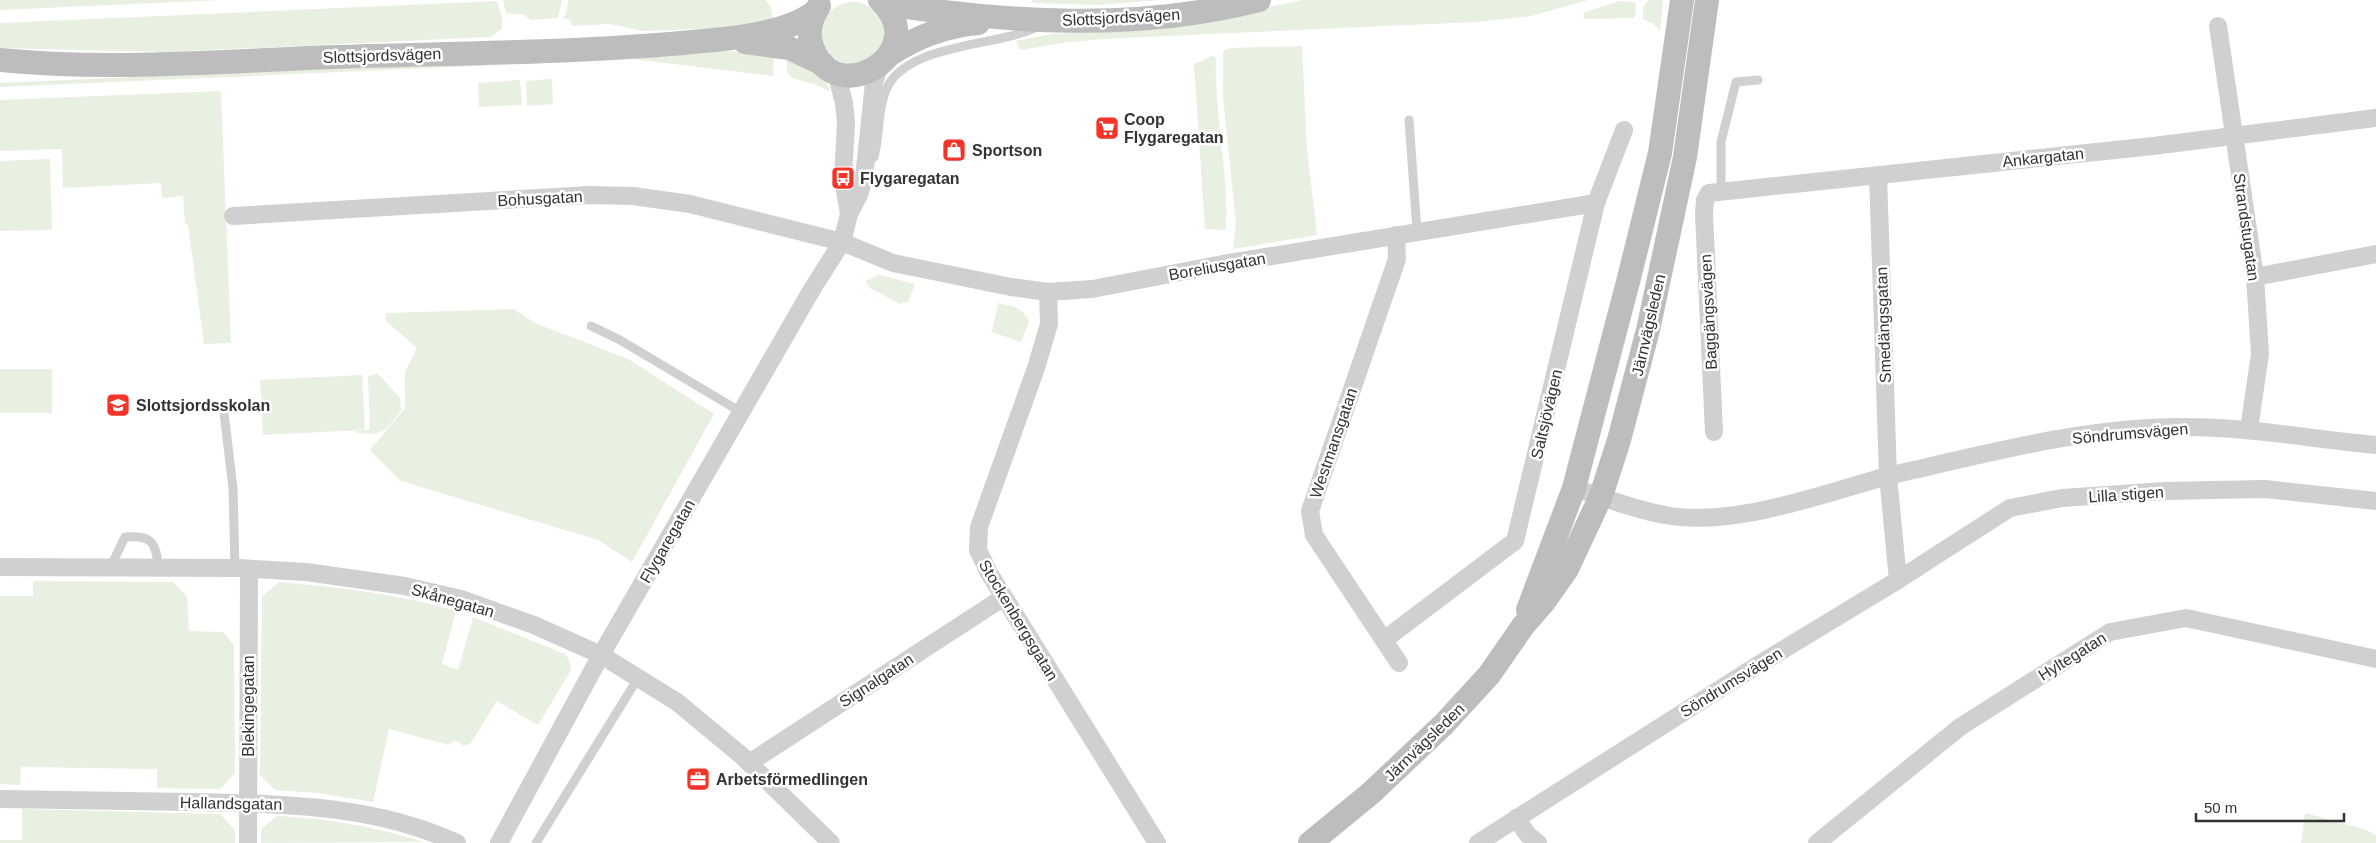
<svg xmlns="http://www.w3.org/2000/svg" width="2376" height="843" font-family="Helvetica,sans-serif">
  <rect width="100%" height="100%" fill="#fff"/>
  <g fill="#e7f0e1">
    <polygon points="0,0 221,0 0,10"/>
    <polygon points="503,0 562,0 558,18 531,20 524,15 506,13"/>
    <polygon points="569,0 766,0 771,7 773,23 722,28 644,31 609,24 572,26 570,19 564,19"/>
    <polygon points="1032,0 1161,0 1099,5 1033,3"/>
    <polygon points="1303,0 1588,0 1531,16 1475,22 1103,39 1069,42 1020,50 1016,41 1052,34 1163,29"/>
    <polygon points="1650,0 1663,0 1660,32 1654,24 1643,19 1643,8 1646,2"/>
    <polygon points="497,1 502,16 502,29 491,37 165,52 0,48 0,23"/>
    <polygon points="1620,1 1636,2 1635,18 1585,19 1583,16 1585,12"/>
    <circle cx="853" cy="33" r="31"/>
    <polygon points="1302,46 1307,149 1317,235 1233,249 1236,223 1223,98 1223,52 1226,49 1232,48"/>
    <polygon points="720,51 774,53 773,76 633,59 0,87 0,83"/>
    <polygon points="787,55 823,75 831,92 815,84 792,78 787,72"/>
    <path d="M1212,56L1216,57C1214,115 1229,172 1226,230L1205,229L1194,64Z"/>
    <polygon points="552,79 553,104 527,106 526,81"/>
    <polygon points="520,80 522,105 479,107 478,83"/>
    <polygon points="221,91 231,343 204,344 188,225 185,224 183,196 162,198 161,183 63,188 62,149 0,151 0,100"/>
    <polygon points="50,159 52,230 0,231 0,161"/>
    <polygon points="879,275 915,284 908,302 900,304 870,288 866,281"/>
    <path d="M998,303C1015,307 1021,306 1029,322L1021,342L992,332Z"/>
    <polygon points="514,309 535,323 628,359 714,414 632,562 598,540 401,481 370,450 405,408 405,372 417,348 385,320 386,313"/>
    <rect x="0" y="369" width="52" height="44"/>
    <path d="M378,374L400,398L401,411C384,432 382,437 354,432L362,430L263,435L260,380L362,375L365,430L370,429L368,376Z"/>
    <polygon points="33,581 173,582 187,597 189,631 223,632 234,645 235,773 220,789 157,788 157,769 21,767 20,785 0,784 0,596 33,596"/>
    <path d="M279,582C339,587 398,594 456,611L442,664L458,670L473,617L565,654L569,660L571,670L538,725L497,701L471,743L464,746L454,740L449,745L389,729L373,802L318,793L275,790L260,775L262,596Z"/>
    <polygon points="22,809 220,814 235,830 235,843 0,843 0,840 22,840"/>
    <polygon points="2305,813 2367,830 2376,836 2376,843 2301,843"/>
    <path d="M277,816C332,819 371,826 424,842L261,843V829Z"/>
  </g>
  <g fill="none" stroke-linecap="round" stroke-linejoin="round">
    <g stroke="#d0d0d0" stroke-width="9">
      <polyline points="1409,120 1417,231"/>
      <path d="M874,157C880,136 877,111 886,90C905,43 997,47 1037,27"/>
      <polyline points="1721,191 1721,142 1736,82 1758,80"/>
      <polyline points="591,326 620,340 741,412"/>
      <polyline points="224,413 233,488 235,568"/>
      <path d="M110,568L125,537C153,535 155,542 159,568"/>
      <polyline points="536,843 638,678"/>
    </g>
    <g stroke="#d0d0d0" stroke-width="18">
      <polyline points="2218,26 2255,277 2260,354 2249,429"/>
      <polyline points="836,72 844,103 846,123 843,178 849,214"/>
      <polyline points="233,216 589,195 633,196 690,204 842,242 893,263 1011,287 1048,292 1092,289 1223,264 1596,203"/>
      <polyline points="1396,235 1397,259 1310,511 1314,535 1399,663"/>
      <polyline points="2255,277 2376,254"/>
      <polyline points="1048,292 1049,324 1036,368 979,527 978,550 989,573 1157,843"/>
      <polyline points="1714,432 1704,214 1705,200 1709,193 2153,146 2376,118"/>
      <path d="M1574,488C1604,497 1634,510 1665,515C1734,528 1821,494 1888,476L1878,175"/>
      <polyline points="0,567 239,568 306,572 405,586 461,599 534,625 601,655 677,702 742,756 831,843"/>
      <polyline points="1898,580 2010,508 2062,498 2164,491 2265,489 2376,501"/>
      <polyline points="1384,640 1515,541 1596,203 1624,130"/>
      <polyline points="749,763 1004,597"/>
      <path d="M0,799C63,800 127,801 190,802C282,804 372,804 457,843"/>
      <polyline points="1516,818 1528,835 1538,843"/>
      <polyline points="248,843 249,569"/>
      <polyline points="499,843 601,655 811,291 842,242 849,214 859,195 864,178 874,83 879,67"/>
      <path d="M1478,843L1753,668L1898,580L1888,476C1985,454 2083,427 2183,427C2248,427 2311,439 2376,445"/>
      <polyline points="1817,843 1960,727 2110,632 2186,618 2376,659"/>
    </g>
    <g stroke="#bdbdbd" stroke-width="24">
      <path d="M885,4C1010,23 1136,31 1259,0"/>
      <path d="M819,6C811,18 807,32 812,46C834,113 935,52 880,0"/>
      <polyline points="745,42 789,48 823,64"/>
      <path d="M889,55C916,37 945,26 978,23"/>
      <path d="M0,60C111,71 223,61 334,57C461,53 588,53 714,40C745,37 792,31 816,11"/>
      <polyline points="1528,610 1574,488 1629,278 1660,153 1682,0"/>
      <polyline points="1310,843 1371,793 1444,724 1489,675 1523,626 1543,603 1567,569 1601,496 1619,440 1648,330 1685,157 1707,0"/>
    </g>
  </g>
  <defs>
    <g id="supermarket-square" transform="scale(1.25)"><rect x="-9" y="-9" width="18" height="18" rx="4" fill="#f53329" stroke="#fff"/><path d="M-6-5.5h2.5l.6 2H6L4.5 2H-2.5L-4.4-4H-6ZM-1.5 3.2a1.3 1.3 0 1 0 .1 0ZM3 3.2a1.3 1.3 0 1 0 .1 0Z" fill="#fff"/></g>
    <g id="shop-square" transform="scale(1.25)"><rect x="-9" y="-9" width="18" height="18" rx="4" fill="#f53329" stroke="#fff"/><path d="M-5-2.5h2.3a2.7 3.5 0 0 1 5.4 0H5L5.5 6h-11ZM-1.5-2.5h3a1.5 2.3 0 0 0-3 0Z" fill="#fff"/></g>
    <g id="bus-square" transform="scale(1.25)"><rect x="-9" y="-9" width="18" height="18" rx="4" fill="#f53329" stroke="#fff"/><path d="M-5-6H5V4H4V6H2V4H-2V6H-4V4H-5ZM-3.5-4V0h7V-4ZM-3.5 1.2v1.5H-2V1.2ZM2 1.2v1.5H3.5V1.2Z" fill="#fff"/></g>
    <g id="school-square" transform="scale(1.25)"><rect x="-9" y="-9" width="18" height="18" rx="4" fill="#f53329" stroke="#fff"/><path d="M0-5L7-2L0 1L-7-2ZM-4 1L0 2.5L4 1V4Q0 6-4 4Z" fill="#fff"/></g>
    <g id="office-square" transform="scale(1.25)"><rect x="-9" y="-9" width="18" height="18" rx="4" fill="#f53329" stroke="#fff"/><path d="M-6-3h4V-5.5h4V-3h4V5H-6ZM-1-4.5V-3h2v-1.5ZM-6 0V1H6V0Z" fill="#fff"/></g>
  </defs>
  <g fill-rule="evenodd">
    <use href="#supermarket-square" x="1107" y="128"/>
    <use href="#shop-square" x="954" y="150"/>
    <use href="#bus-square" x="843" y="178"/>
    <use href="#school-square" x="118" y="405"/>
    <use href="#office-square" x="698" y="779"/>
  </g>
  <g text-anchor="middle" stroke-width="5" stroke-linejoin="round" paint-order="stroke">
    <g font-size="16" fill="#333" stroke="#fff">
      <text transform="translate(1121 17) rotate(-3)" y="6">Slottsjordsvägen</text>
      <text transform="translate(382 55) rotate(-2)" y="6">Slottsjordsvägen</text>
      <text transform="translate(2043 157) rotate(-6)" y="6">Ankargatan</text>
      <text transform="translate(540 198) rotate(-3)" y="6">Bohusgatan</text>
      <text transform="translate(2247 227) rotate(82)" y="6">Strandstugatan</text>
      <text transform="translate(1217 266) rotate(-10)" y="6">Boreliusgatan</text>
      <text transform="translate(1708 312) rotate(-93)" y="6">Baggängsvägen</text>
      <text transform="translate(1648 325) rotate(-77)" y="6">Järnvägsleden</text>
      <text transform="translate(1883 325) rotate(-92)" y="6">Smedängsgatan</text>
      <text transform="translate(1546 414) rotate(-77)" y="6">Saltsjövägen</text>
      <text transform="translate(2130 433) rotate(-5)" y="6">Söndrumsvägen</text>
      <text transform="translate(1333 443) rotate(-71)" y="6">Westmansgatan</text>
      <text transform="translate(2126 494) rotate(-4)" y="6">Lilla stigen</text>
      <text transform="translate(667 541) rotate(-60)" y="6">Flygaregatan</text>
      <text transform="translate(453 600) rotate(16)" y="6">Skånegatan</text>
      <text transform="translate(1019 620) rotate(59)" y="6">Stockenbergsgatan</text>
      <text transform="translate(2072 656) rotate(-32)" y="6">Hyltegatan</text>
      <text transform="translate(876 680) rotate(-33)" y="6">Signalgatan</text>
      <text transform="translate(1731 682) rotate(-32)" y="6">Söndrumsvägen</text>
      <text transform="translate(248 706) rotate(-90)" y="6">Blekingegatan</text>
      <text transform="translate(1424 742) rotate(-44)" y="6">Järnvägsleden</text>
      <text transform="translate(231 803) rotate(1)" y="6">Hallandsgatan</text>
    </g>
    <g font-size="16" font-weight="bold" fill="#333" stroke="#fff" text-anchor="start">
      <text x="1124" y="125">Coop<tspan x="1124" dy="18">Flygaregatan</tspan></text>
      <text x="972" y="156">Sportson</text>
      <text x="860" y="184">Flygaregatan</text>
      <text x="136" y="411">Slottsjordsskolan</text>
      <text x="716" y="785">Arbetsförmedlingen</text>
    </g>
  </g>
  <path d="M2196 813v8h148v-8" fill="none" stroke="#333333" stroke-width="2.5"/>
  <text x="2204" y="813" font-size="15" fill="#333333" stroke="#ffffff" stroke-width="4" paint-order="stroke">50 m</text>
</svg>
